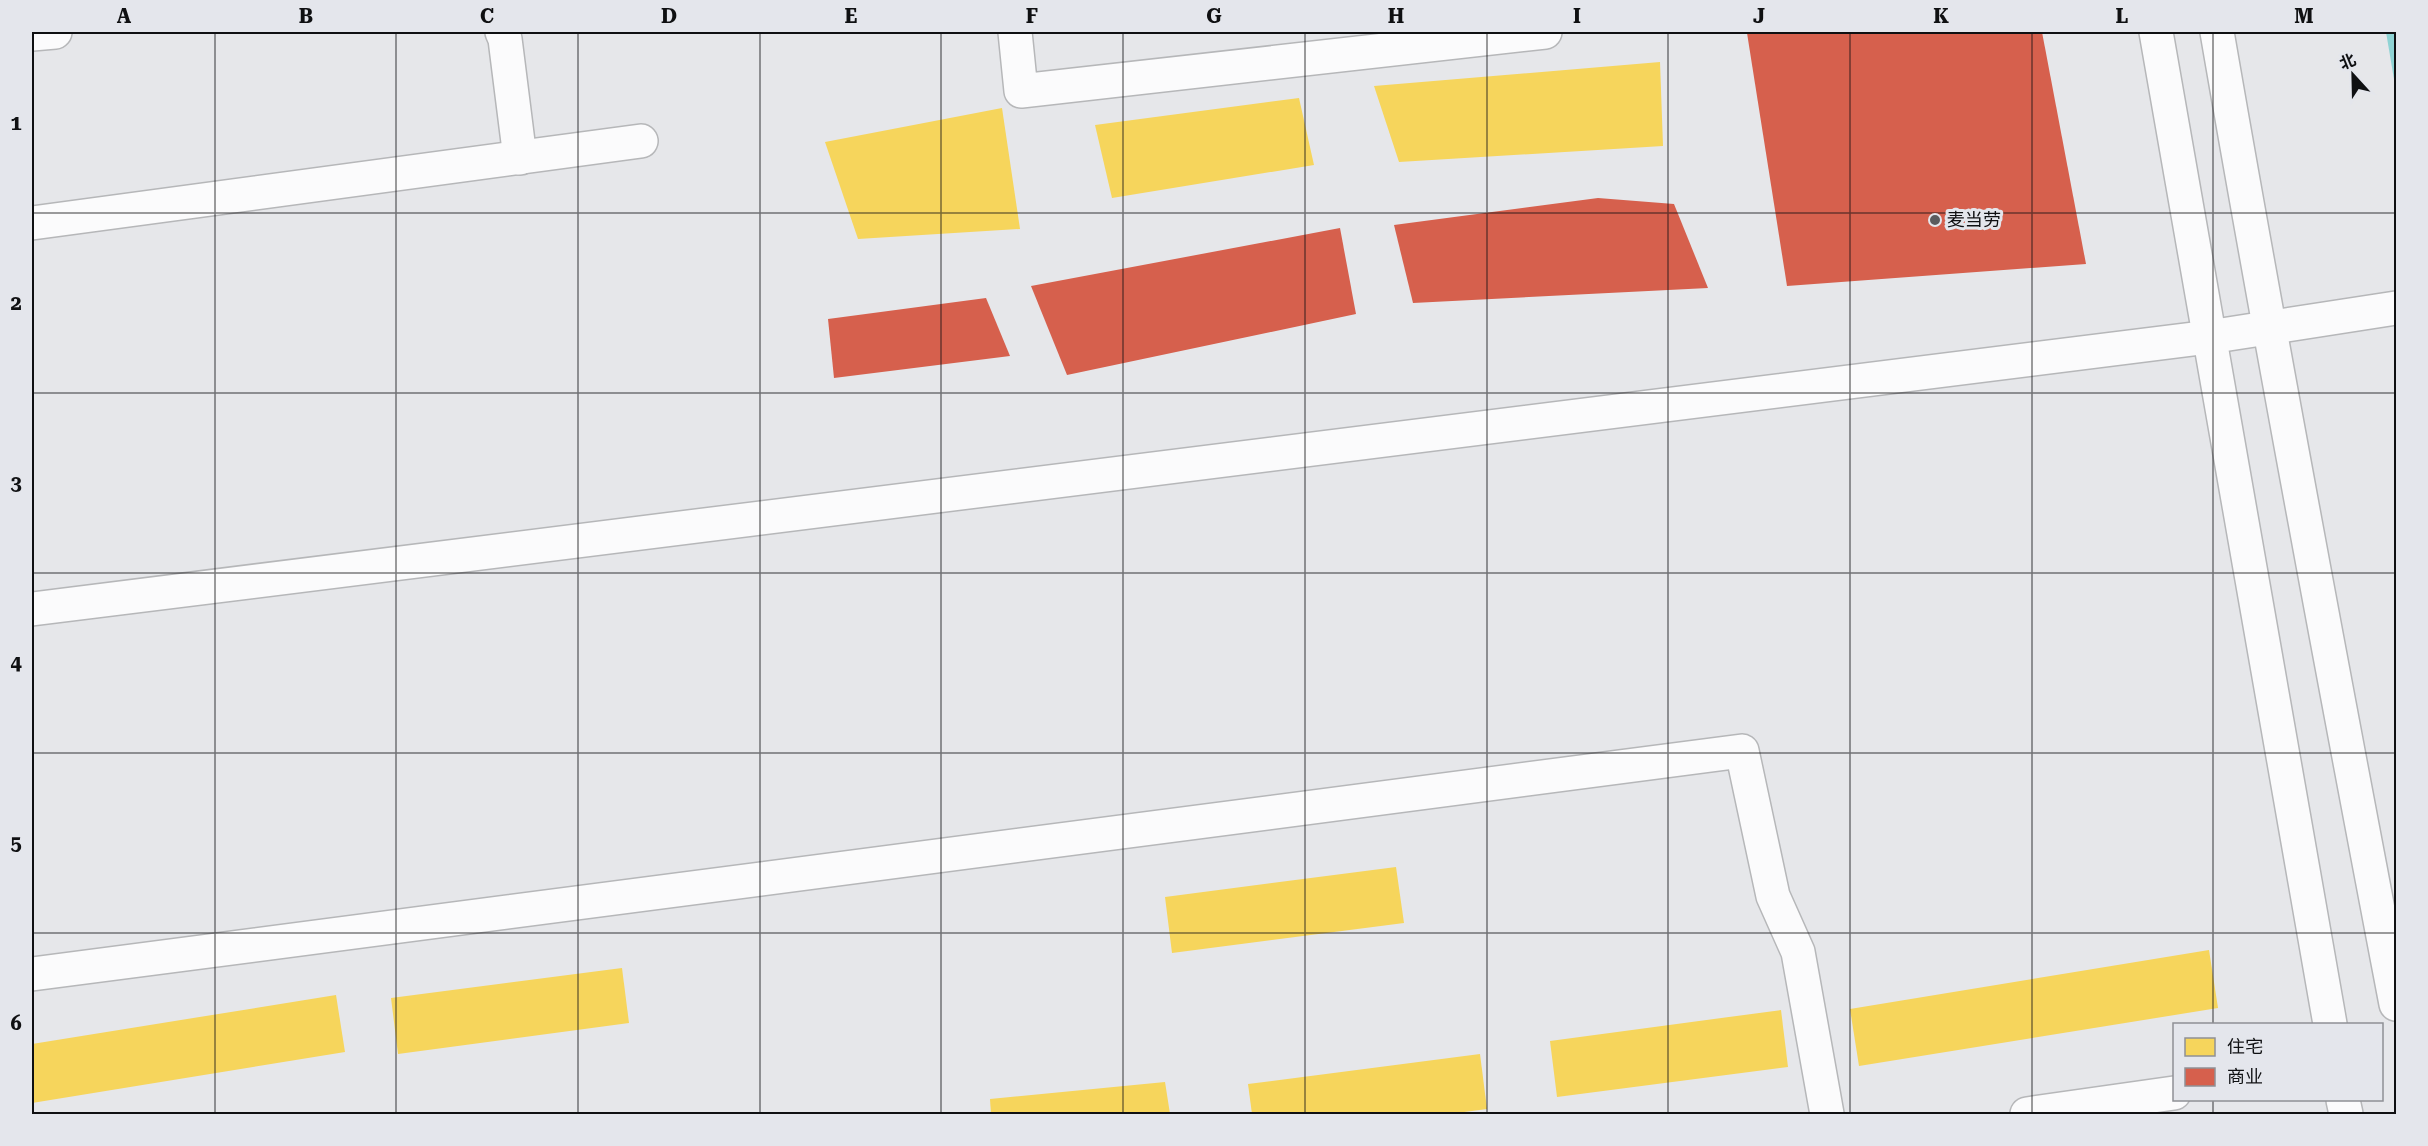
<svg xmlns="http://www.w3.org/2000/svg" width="2428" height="1146" font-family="'Roboto Serif','Noto Sans SC',serif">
  <rect width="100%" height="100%" fill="#e6e7ea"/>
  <polygon fill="#8fd3d4" points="2386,32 2396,32 2396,91"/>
  <g fill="#f6d55c">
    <polygon points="1660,62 1663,146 1399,162 1374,86"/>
    <polygon points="1299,98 1314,165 1112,198 1095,125"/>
    <polygon points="1002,108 1020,229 858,239 825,142"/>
    <polygon points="1396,867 1404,923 1172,953 1165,897"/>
    <polygon points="2209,950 2218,1008 1859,1066 1850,1009"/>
    <polygon points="622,968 629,1023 398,1054 391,998"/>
    <polygon points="336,995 345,1052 32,1103 32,1044"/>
    <polygon points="1781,1010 1788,1067 1557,1097 1550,1041"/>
    <polygon points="1480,1054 1487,1109 1449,1114 1252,1114 1248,1084"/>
    <polygon points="1165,1082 1170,1114 991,1114 990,1099"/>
  </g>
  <g fill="#d6604d">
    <polygon points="1755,32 2042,32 2086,264 1787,286 1747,33"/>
    <polygon points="1598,198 1674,204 1708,288 1413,303 1394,225"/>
    <polygon points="1340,228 1356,314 1067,375 1031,286"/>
    <polygon points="986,298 1010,356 834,378 828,319"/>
  </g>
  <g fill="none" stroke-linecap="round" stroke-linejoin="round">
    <g stroke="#b6b7b9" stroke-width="36">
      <g id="minor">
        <polyline points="502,32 505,39 520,158"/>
        <polyline points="1015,32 1021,91 1545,32"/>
        <polyline points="2156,32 2330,1024"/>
        <path d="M2217,32C2273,356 2334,680 2396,1004"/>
        <polyline points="32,34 55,32"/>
        <polyline points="32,223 641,141"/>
        <polyline points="32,609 2209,337 2396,308"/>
        <polyline points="32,974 1742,751 1773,896 1798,952 1827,1114"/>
        <polyline points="2343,1100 2346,1114"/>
        <polyline points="2027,1114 2174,1093"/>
      </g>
    </g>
    <use href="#minor" stroke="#fbfbfc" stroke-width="33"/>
  </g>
  <path fill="none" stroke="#0f1012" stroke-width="1.5" stroke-opacity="0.55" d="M215,32V1114M396,32V1114M578,32V1114M760,32V1114M941,32V1114M1123,32V1114M1305,32V1114M1487,32V1114M1668,32V1114M1850,32V1114M2032,32V1114M2213,32V1024M32,213H2396M32,393H2396M32,573H2396M32,753H2396M32,933H2396M2213,1100V1114"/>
  <circle fill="#5a5b5e" stroke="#e4e6ec" stroke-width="2" cx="1935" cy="220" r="6"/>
  <g text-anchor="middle" stroke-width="6" stroke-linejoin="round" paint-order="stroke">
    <g font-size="18" fill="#0f1012" stroke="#e4e6ec" text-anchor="start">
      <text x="1947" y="226">麦当劳</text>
    </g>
  </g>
  <rect width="2428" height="1146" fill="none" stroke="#e4e6ec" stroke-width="66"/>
  <rect x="2173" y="1023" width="210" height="78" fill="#e4e6ec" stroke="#8f9095" stroke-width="1.5"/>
  <rect x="2185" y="1038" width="30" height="18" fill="#f6d55c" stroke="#8f9095" stroke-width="1.5"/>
  <text x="2227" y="1053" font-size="18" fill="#0f1012">住宅</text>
  <rect x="2185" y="1068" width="30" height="18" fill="#d6604d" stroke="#8f9095" stroke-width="1.5"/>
  <text x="2227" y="1083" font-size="18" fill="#0f1012">商业</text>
  <g transform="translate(2353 75) rotate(338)" stroke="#e4e6ec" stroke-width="4.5" paint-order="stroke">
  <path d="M0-4.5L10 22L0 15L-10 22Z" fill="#0f1012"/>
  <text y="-9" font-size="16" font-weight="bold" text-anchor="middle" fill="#0f1012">北</text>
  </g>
  <rect x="33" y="33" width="2362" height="1080" fill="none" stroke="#0f1012" stroke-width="2"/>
  <g font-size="20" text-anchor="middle" font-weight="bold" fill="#0f1012">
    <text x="124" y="23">A</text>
    <text x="306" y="23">B</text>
    <text x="487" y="23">C</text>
    <text x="669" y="23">D</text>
    <text x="851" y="23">E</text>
    <text x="1032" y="23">F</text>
    <text x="1214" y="23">G</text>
    <text x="1396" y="23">H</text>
    <text x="1577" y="23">I</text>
    <text x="1759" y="23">J</text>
    <text x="1941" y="23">K</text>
    <text x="2122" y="23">L</text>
    <text x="2304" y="23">M</text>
    <text x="16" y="130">1</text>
    <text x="16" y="310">2</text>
    <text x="16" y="490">3</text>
    <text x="16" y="670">4</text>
    <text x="16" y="850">5</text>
    <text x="16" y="1030">6</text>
  </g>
</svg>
